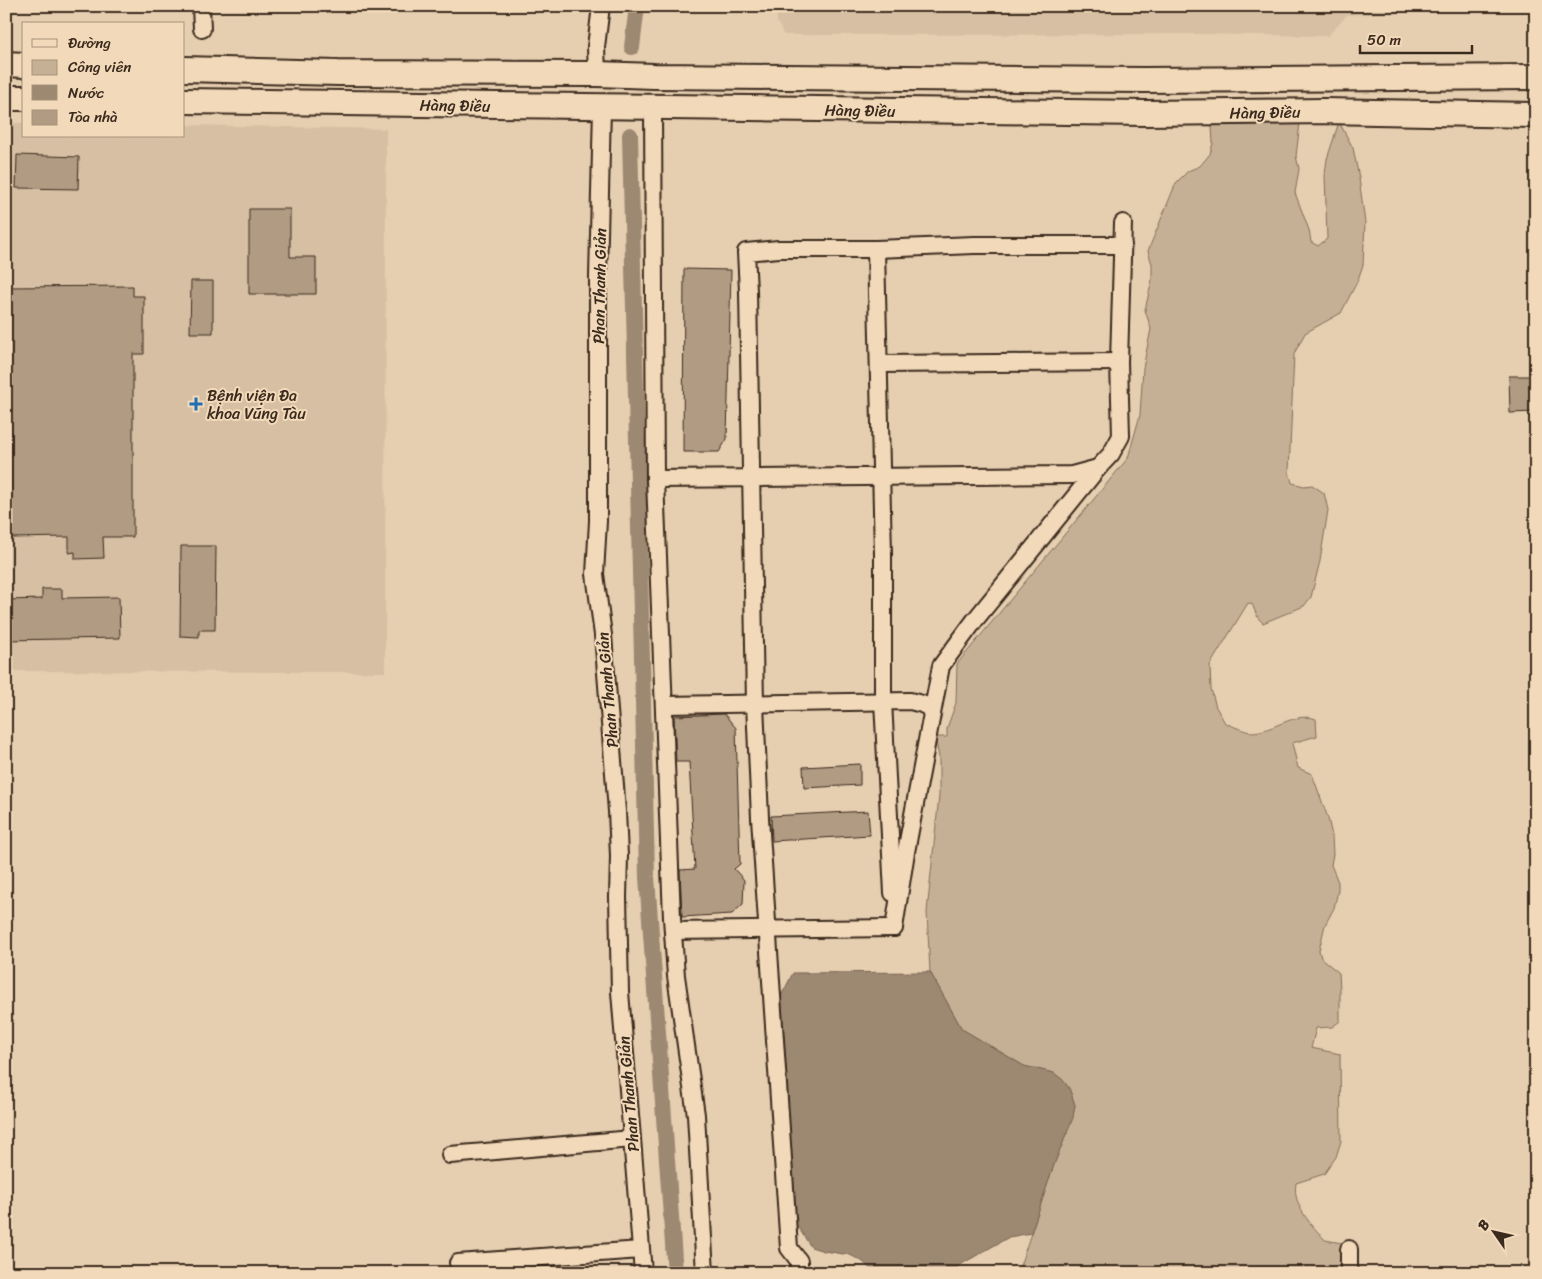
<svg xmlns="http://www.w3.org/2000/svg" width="1542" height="1279" font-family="Sriracha,sans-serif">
  <rect width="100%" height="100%" fill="#e6ceb0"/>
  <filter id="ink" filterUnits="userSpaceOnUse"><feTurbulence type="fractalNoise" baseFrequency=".02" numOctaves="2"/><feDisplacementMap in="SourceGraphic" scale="10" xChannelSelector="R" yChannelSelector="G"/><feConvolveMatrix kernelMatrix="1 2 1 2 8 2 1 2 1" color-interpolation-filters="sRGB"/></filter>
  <g filter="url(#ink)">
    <g fill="#d6bfa2">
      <polygon points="777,6 1536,6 1536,8 1347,15 1328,36 1191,34 784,35 777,22"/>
      <polygon points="6,123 24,123 24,136 184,136 184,125 386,129 385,672 6,671"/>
    </g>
    <path fill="#c6b095" stroke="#806d5a" d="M1216,119L1283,123L1293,120L1300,123L1296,156L1299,169L1295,193L1309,230L1311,242L1318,246L1327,239L1325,174L1327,159L1339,122L1353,148L1359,178L1365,223L1363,265L1357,282L1341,313L1305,333L1294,354L1289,472L1292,483L1304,486L1312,485L1324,493L1328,510L1320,561L1311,597L1304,606L1263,623L1258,618L1252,604L1248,603L1210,665L1211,689L1216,707L1225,723C1233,726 1243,731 1251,732C1273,732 1294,711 1316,719L1317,736L1292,743L1298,768L1312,774L1328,818L1332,836L1333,854L1331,865L1338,882V891L1334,908L1325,925L1319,950L1321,958L1339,973L1340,990V1021L1332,1027L1316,1028L1311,1048L1340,1054L1341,1141L1336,1157L1324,1174L1296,1183C1292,1206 1311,1224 1325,1240L1342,1243L1345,1273H1019L1020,1266L1055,1162L1067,1133L1075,1105L1069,1088L1054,1073L1024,1066L962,1029L930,972L927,912L939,796V757L935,737H947V728L956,703L957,664L1128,458L1140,415L1143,368L1151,329L1145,310L1152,280V264L1148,251L1176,183L1188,171L1200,166L1210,154L1213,143L1212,126Z"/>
    <polygon fill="#9d8872" stroke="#766250" points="930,972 962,1029 1024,1066 1054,1073 1062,1079 1069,1088 1075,1105 1073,1118 1055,1162 1031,1233 1009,1237 960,1265 951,1273 875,1273 862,1261 850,1255 824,1251 811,1247 794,1221 779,1000 793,973"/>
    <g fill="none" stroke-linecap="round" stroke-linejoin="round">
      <g stroke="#9d8872" stroke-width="16">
        <polyline points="632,47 637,6"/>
        <polyline points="630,135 647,877 675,1273"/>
      </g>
    </g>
    <g fill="#b19b83" stroke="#3b2a1e">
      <polygon points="17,155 79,157 78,189 16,188"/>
      <polygon points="249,209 290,209 290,257 316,257 316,294 249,294"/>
      <polygon points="684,269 731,270 727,439 719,452 683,452"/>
      <polygon points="191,281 213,281 213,333 190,333"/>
      <polygon points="133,286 133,296 144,296 144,354 133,354 133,537 103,537 104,558 75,559 75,552 69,553 69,537 12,538 11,426 6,426 6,287"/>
      <polygon points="1509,376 1536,376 1536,412 1510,413"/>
      <polygon points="181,546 216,546 215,630 199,630 199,637 180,636"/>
      <polygon points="42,589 62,589 62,598 119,597 120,638 6,640 6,600 42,599"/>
      <polygon points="724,714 736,728 740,864 734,869 744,880 743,904 732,914 682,917 680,870 695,869 689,762 676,762 674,716"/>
      <polygon points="860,764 860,785 804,788 803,767"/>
      <polygon points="868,811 870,835 772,841 771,816"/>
    </g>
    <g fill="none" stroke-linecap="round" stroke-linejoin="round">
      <g stroke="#3b2a1e" stroke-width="20">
        <g id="street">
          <polyline points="201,6 202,29"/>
          <polyline points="597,74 596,47 601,6"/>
          <polyline points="602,107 598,278 598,521 595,574 603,635 617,811 619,856 618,897 620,992 643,1273"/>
          <polyline points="653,108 655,479 672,918 676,976 696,1115 705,1273"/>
          <polyline points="876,249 883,554 883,701 893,893"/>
          <polyline points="880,364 1119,362"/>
          <polyline points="655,479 1072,475 1098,468"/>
          <polyline points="665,705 910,701 922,704 932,709"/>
          <polyline points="894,928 906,852 941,666 975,620 1098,468 1111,454 1121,436 1119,362 1123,223"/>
          <polyline points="673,931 894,928"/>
          <polyline points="450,1155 632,1139"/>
          <polyline points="1349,1249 1349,1273"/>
          <polyline points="458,1263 641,1250"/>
          <polyline points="799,1273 799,1261 789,1248 760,818 755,704 748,291 746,252 779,249 876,249 974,245 1123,245"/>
        </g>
      </g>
      <g stroke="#3b2a1e" stroke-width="28">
        <g id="secondary">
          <polyline points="6,64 24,65"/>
          <polyline points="184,69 338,73 597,74 654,76 1144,80 1536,77"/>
          <polyline points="6,98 24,98"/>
          <polyline points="184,101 1145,113 1324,111 1536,115"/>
        </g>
      </g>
      <use href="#street" stroke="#f1d9b9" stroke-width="16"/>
      <use href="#secondary" stroke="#f1d9b9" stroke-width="24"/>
    </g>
  </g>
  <path fill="#1f6fb2" stroke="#f1d9b9" stroke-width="2" d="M193.5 396.5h5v5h5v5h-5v5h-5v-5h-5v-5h5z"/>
  <g text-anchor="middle" stroke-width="4" stroke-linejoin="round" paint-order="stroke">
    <g font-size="16" fill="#3b2a1e" stroke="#f1d9b9">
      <text transform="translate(455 105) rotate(1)" y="6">Hàng Điều</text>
      <text transform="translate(860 110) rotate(1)" y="6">Hàng Điều</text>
      <text transform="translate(1265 112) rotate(-1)" y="6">Hàng Điều</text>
      <text transform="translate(599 286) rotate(-89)" y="6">Phan Thanh Giản</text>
      <text transform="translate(607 690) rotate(-95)" y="6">Phan Thanh Giản</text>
      <text transform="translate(628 1094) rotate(-95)" y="6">Phan Thanh Giản</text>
    </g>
    <g font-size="16" fill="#3b2a1e" stroke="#f1d9b9" text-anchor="start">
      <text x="207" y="401">Bệnh viện Đa<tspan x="207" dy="18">khoa Vũng Tàu</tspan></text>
    </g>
  </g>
  <rect width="1542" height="1279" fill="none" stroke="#f1d9b9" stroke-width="25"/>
  <rect x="12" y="12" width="1517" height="1254" fill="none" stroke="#3b2a1e" stroke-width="2" filter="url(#ink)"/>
  <rect x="22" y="22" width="162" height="115" fill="#f1d9b9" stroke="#a8937b"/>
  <rect x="32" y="39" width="25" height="8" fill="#f1d9b9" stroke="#a8937b"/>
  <text x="68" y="48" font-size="15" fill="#3b2a1e">Đường</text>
  <rect x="32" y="60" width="25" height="15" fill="#c6b095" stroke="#a8937b"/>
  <text x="68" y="72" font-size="15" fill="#3b2a1e">Công viên</text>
  <rect x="32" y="85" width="25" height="15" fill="#9d8872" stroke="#a8937b"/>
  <text x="68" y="98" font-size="15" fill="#3b2a1e">Nước</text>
  <rect x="32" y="110" width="25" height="15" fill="#b19b83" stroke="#a8937b"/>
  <text x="68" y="122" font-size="15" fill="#3b2a1e">Tòa nhà</text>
  <g transform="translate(1494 1232) rotate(304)" stroke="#f1d9b9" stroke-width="4" paint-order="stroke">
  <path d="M0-4L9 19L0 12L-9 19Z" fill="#3b2a1e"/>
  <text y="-8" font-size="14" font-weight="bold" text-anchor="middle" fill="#3b2a1e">B</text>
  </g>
  <path d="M1360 45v8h112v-8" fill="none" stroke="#3b2a1e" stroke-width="2.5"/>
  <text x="1367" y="45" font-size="15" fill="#3b2a1e" stroke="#f1d9b9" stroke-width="4" paint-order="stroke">50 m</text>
</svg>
